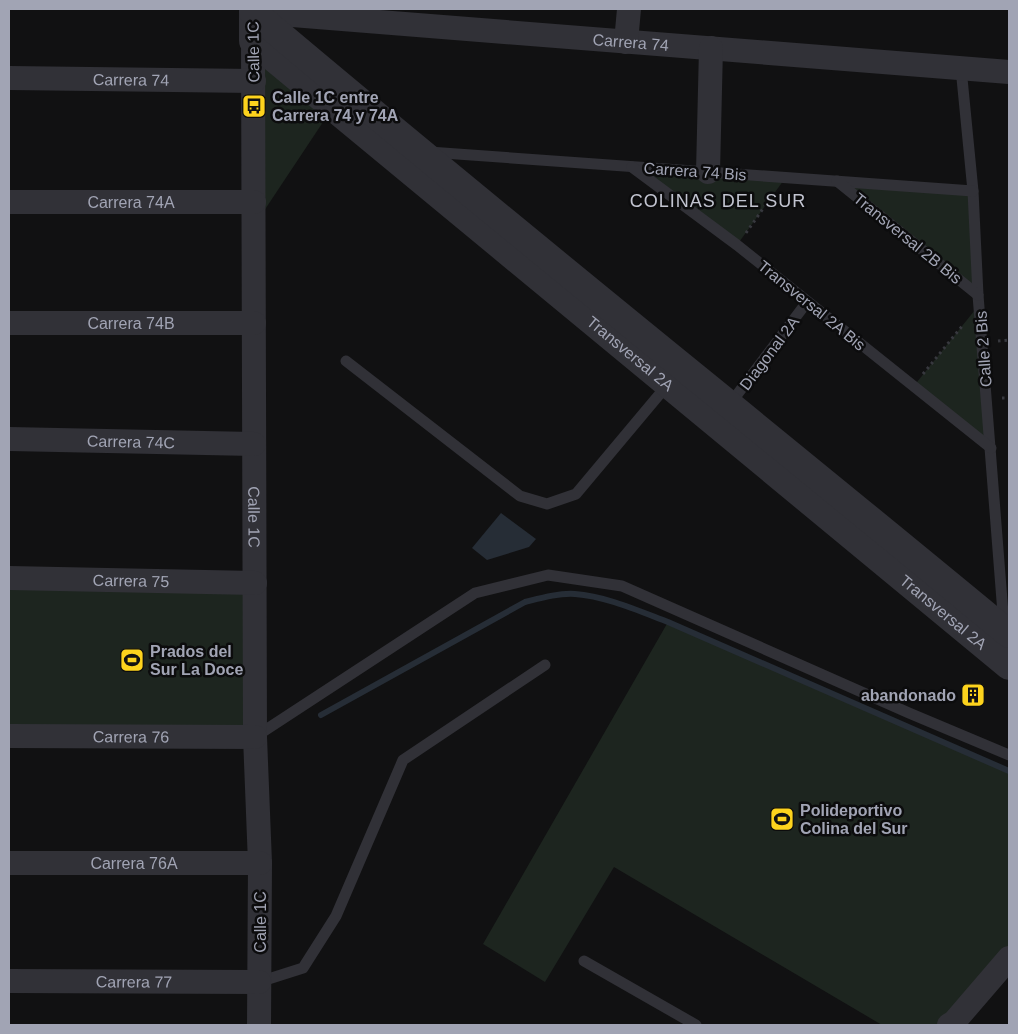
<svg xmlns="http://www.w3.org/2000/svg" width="1018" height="1034" font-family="Arial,sans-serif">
  <rect width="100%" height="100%" fill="#111112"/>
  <g fill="#1d251f">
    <polygon points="253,41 333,107 254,226"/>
    <polygon points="631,166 786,177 737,245"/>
    <polygon points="837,181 973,191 978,295"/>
    <polygon points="979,305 991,448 913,387"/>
    <polygon points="9,578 255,583 255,737 9,736"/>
    <polygon points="668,622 1009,771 1009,958 949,1025 882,1025 614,867 545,982 483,944"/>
  </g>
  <polygon fill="#262d36" points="501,513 536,539 529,547 487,560 472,548"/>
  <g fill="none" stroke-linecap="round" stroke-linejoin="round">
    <path stroke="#262d36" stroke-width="6" d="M321,715L525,602C541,598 558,593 575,594C605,596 639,611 668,622L1009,771"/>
    <g stroke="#37383e" stroke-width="3" stroke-dasharray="2.5 4" stroke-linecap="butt">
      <polyline points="746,233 774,193"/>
      <polyline points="998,341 1009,340"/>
      <polyline points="923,374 963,325"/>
      <polyline points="1002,398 1009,398"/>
    </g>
    <g stroke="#313137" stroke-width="11">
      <polyline points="961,68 973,191 978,295 1004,626"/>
      <polyline points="429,152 973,191"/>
      <polyline points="632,167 737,245 991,448"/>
      <polyline points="837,181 978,295"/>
      <polyline points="346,361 520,496 547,504 576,494 669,383"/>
      <polyline points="730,404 807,302"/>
      <polyline points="255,737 475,593 548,575 622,586 909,713 1009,755"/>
      <polyline points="584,961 696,1025"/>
      <polyline points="259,982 303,968 336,916 403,760 545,665"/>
    </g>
    <g stroke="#313137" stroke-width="24">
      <path id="s1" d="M253,12L1009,72"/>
      <path id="s2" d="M253,41L255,737L260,863L259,1025"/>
      <polyline points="626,42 629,9"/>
      <path id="s3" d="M9,78L254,81"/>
      <polyline points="708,172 711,48"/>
      <path id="s4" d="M9,202H254"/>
      <path id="s5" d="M9,323H254"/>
      <path id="s6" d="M9,439L254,444"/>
      <path id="s7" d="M9,578L255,583"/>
      <path id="s8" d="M9,736L255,737"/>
      <path id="s9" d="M9,863H260"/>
      <path id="s10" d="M9,981L259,982"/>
      <polyline points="949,1025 954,1022 1009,958"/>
    </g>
    <g stroke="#313137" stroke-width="28">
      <path id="s11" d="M253,9V41L1009,666"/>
      <path d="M253,12C502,223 758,426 1009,634"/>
    </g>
  </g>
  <defs>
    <g id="bus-square" transform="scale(1.25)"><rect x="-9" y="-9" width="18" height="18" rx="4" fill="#fdd31d" stroke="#0c0c0d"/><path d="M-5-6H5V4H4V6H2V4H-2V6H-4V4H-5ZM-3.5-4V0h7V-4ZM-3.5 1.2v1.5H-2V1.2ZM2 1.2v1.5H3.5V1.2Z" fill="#111"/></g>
    <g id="stadium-square" transform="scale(1.25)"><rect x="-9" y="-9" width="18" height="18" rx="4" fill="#fdd31d" stroke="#0c0c0d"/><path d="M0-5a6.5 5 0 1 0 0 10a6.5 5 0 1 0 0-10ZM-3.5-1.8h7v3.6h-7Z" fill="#111"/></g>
    <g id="building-square" transform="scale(1.25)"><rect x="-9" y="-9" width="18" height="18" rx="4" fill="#fdd31d" stroke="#0c0c0d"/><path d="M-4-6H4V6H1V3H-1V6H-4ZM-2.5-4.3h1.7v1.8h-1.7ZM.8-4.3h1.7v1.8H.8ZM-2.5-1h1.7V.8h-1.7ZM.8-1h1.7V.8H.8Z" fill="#111"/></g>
  </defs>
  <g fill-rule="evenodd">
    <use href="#bus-square" x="254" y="106"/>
    <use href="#stadium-square" x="132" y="660"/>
    <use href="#building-square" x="973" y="695"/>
    <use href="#stadium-square" x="782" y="819"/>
  </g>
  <g text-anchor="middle" stroke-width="5" stroke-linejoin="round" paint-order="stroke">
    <g font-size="16" fill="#a1a4b4" stroke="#0c0c0d">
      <text dy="6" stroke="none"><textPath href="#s1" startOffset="379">Carrera 74</textPath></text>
      <text transform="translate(253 52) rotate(-91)" y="6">Calle 1C</text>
      <text dy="6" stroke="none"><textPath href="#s3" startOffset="122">Carrera 74</textPath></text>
      <text transform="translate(695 171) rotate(4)" y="6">Carrera 74 Bis</text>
      <text dy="6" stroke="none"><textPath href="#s4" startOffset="122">Carrera 74A</textPath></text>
      <text transform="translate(908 238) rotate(39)" y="6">Transversal 2B Bis</text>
      <text transform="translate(812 305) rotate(39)" y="6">Transversal 2A Bis</text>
      <text dy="6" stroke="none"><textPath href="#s5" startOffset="122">Carrera 74B</textPath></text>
      <text transform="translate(983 349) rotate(-94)" y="6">Calle 2 Bis</text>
      <text transform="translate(769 353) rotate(-53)" y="6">Diagonal 2A</text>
      <text dy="6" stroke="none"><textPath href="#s11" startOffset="522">Transversal 2A</textPath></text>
      <text dy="6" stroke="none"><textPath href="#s6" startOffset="122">Carrera 74C</textPath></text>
      <text dy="6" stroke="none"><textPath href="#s2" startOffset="476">Calle 1C</textPath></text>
      <text dy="6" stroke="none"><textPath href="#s7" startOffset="122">Carrera 75</textPath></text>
      <text dy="6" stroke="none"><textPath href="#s11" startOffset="928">Transversal 2A</textPath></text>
      <text dy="6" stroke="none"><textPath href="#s8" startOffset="122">Carrera 76</textPath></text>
      <text dy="6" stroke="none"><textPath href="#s9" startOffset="125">Carrera 76A</textPath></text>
      <text transform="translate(260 922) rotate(-90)" y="6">Calle 1C</text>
      <text dy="6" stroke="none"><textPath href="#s10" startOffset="125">Carrera 77</textPath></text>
    </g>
    <g font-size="16" font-weight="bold" fill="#a1a4b4" stroke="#0c0c0d" text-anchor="start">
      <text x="272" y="103">Calle 1C entre<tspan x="272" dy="18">Carrera 74 y 74A</tspan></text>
      <text x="150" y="657">Prados del<tspan x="150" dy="18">Sur La Doce</tspan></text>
      <text x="956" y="701" text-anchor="end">abandonado</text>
      <text x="800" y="816">Polideportivo<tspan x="800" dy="18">Colina del Sur</tspan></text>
    </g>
    <g font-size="18" letter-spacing="1" fill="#c2c4d0" stroke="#0c0c0d">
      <text x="718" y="207">COLINAS DEL SUR</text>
    </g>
  </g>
  <rect width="1018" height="1034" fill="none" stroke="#a1a4b4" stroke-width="20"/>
</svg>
